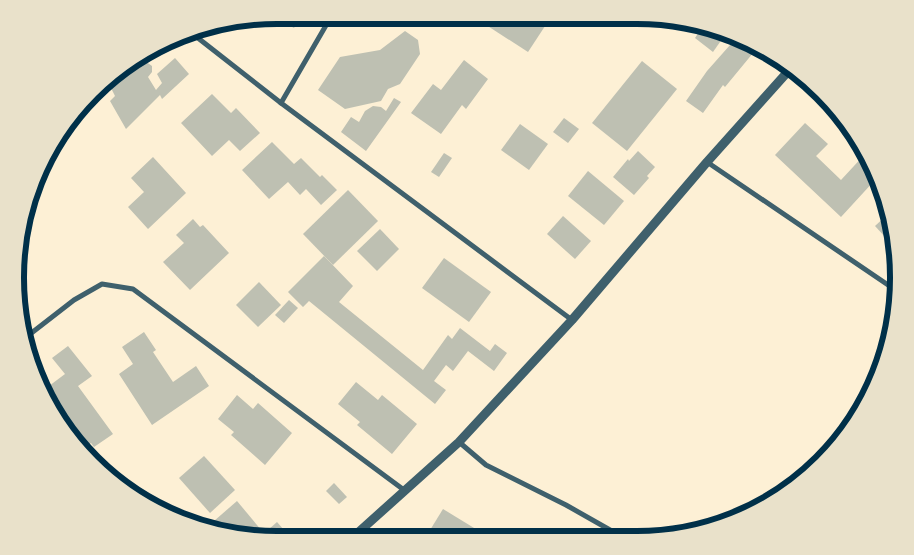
<svg xmlns="http://www.w3.org/2000/svg" width="914" height="555" font-family="Manrope,sans-serif">
  <rect width="100%" height="100%" fill="#fdf0d5"/>
  <g fill="#bec0b2">
    <polygon points="278,15 302,15 294,28 272,16"/>
    <polygon points="446,16 467,16 461,25"/>
    <polygon points="483,16 517,16 551,17 528,52 480,21"/>
    <polygon points="703,26 727,32 713,52 695,38"/>
    <polygon points="405,31 418,40 420,54 400,84 388,89 381,101 345,109 318,90 340,57 380,50"/>
    <polygon points="738,36 758,47 725,87 723,85 703,113 686,101 707,71"/>
    <polygon points="175,58 189,74 162,99 160,95 126,129 110,101 115,96 107,80 118,69 137,59 141,64 145,61 152,66 152,72 148,77 156,90 162,83 157,74"/>
    <polygon points="464,60 488,79 466,109 462,105 441,134 411,113 433,84 441,90"/>
    <polygon points="642,61 677,89 627,151 592,123"/>
    <polygon points="212,94 231,113 236,108 260,133 240,151 229,140 212,156 181,123"/>
    <polygon points="394,98 401,102 366,151 341,132 351,117 359,122 365,111 373,106 381,107 386,111"/>
    <polygon points="564,118 579,129 568,143 553,132"/>
    <polygon points="805,123 828,144 816,156 841,180 866,153 875,180 841,217 775,155"/>
    <polygon points="520,124 548,144 529,170 501,150"/>
    <polygon points="272,142 294,164 301,158 320,177 322,175 337,190 321,205 306,189 300,195 288,182 269,199 242,170"/>
    <polygon points="638,151 655,167 647,176 649,178 634,195 613,177 628,159 629,161"/>
    <polygon points="444,153 452,158 439,177 431,172"/>
    <polygon points="153,157 186,193 148,229 128,207 144,192 131,178"/>
    <polygon points="588,171 624,201 604,225 568,196"/>
    <polygon points="348,190 378,221 333,265 303,234"/>
    <polygon points="887,215 897,243 896,249 875,226"/>
    <polygon points="563,216 591,241 575,259 547,234"/>
    <polygon points="193,219 200,227 203,225 229,253 190,290 163,262 184,243 176,235"/>
    <polygon points="380,229 399,249 377,271 357,251"/>
    <polygon points="324,256 353,286 339,302 423,370 448,335 452,339 460,328 490,351 495,344 507,353 494,371 468,351 453,371 446,365 434,381 446,390 435,404 309,301 303,307 288,292"/>
    <polygon points="444,258 491,292 469,322 422,288"/>
    <polygon points="259,282 281,305 258,327 236,305"/>
    <polygon points="289,300 298,308 284,323 275,315"/>
    <polygon points="144,332 156,350 153,352 173,382 196,366 209,386 152,425 119,374 133,364 122,347"/>
    <polygon points="68,346 92,376 78,386 113,434 94,447 91,443 83,449 59,424 51,406 59,400 49,386 65,374 52,358"/>
    <polygon points="356,382 378,400 382,395 417,424 392,454 357,425 360,422 338,404"/>
    <polygon points="237,395 253,409 258,403 292,433 265,465 231,435 234,432 218,419"/>
    <polygon points="204,456 235,490 210,513 179,478"/>
    <polygon points="334,483 347,497 339,504 326,491"/>
    <polygon points="237,501 262,531 253,538 244,538 224,533 214,521"/>
    <polygon points="443,509 479,531 475,539 434,539 427,535"/>
    <polygon points="277,522 291,538 259,538"/>
  </g>
  <g fill="none" stroke-linecap="round" stroke-linejoin="round">
    <g stroke="#3f606c" stroke-width="5">
      <polyline points="189,31 281,103 572,320"/>
      <polyline points="281,103 332,15"/>
      <polyline points="707,162 894,289"/>
      <polyline points="25,338 74,300 102,284 133,289 404,490"/>
      <polyline points="459,442 486,465 566,505 626,539"/>
    </g>
    <polyline stroke="#3f606c" stroke-width="9" points="352,538 459,442 572,320 707,162 792,67"/>
  </g>
  <path d="M0 0H914V555H0ZM277 24H637A253 253 0 0 1 890 277V278A253 253 0 0 1 637 531H277A253 253 0 0 1 24 278V277A253 253 0 0 1 277 24Z" fill="#e9e1ca" fill-rule="evenodd"/>
  <path fill="none" stroke="#003049" stroke-width="6" d="M277 24H637A253 253 0 0 1 890 277V278A253 253 0 0 1 637 531H277A253 253 0 0 1 24 278V277A253 253 0 0 1 277 24Z"/>
</svg>
